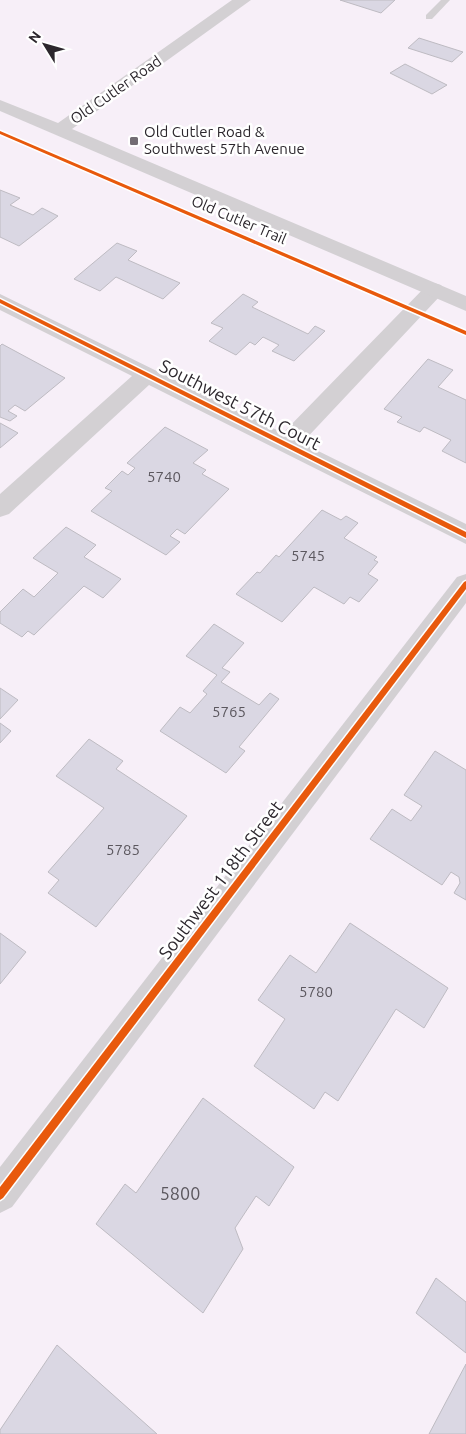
<svg xmlns="http://www.w3.org/2000/svg" width="466" height="1434" font-family="Ubuntu,sans-serif">
  <rect width="100%" height="100%" fill="#f7eff8"/>
  <g fill="#dad7e3" stroke="#bebbc2">
    <polygon points="340,0 395,0 381,13"/>
    <polygon points="419,38 463,52 452,62 408,48"/>
    <polygon points="405,64 447,85 432,94 390,73"/>
    <polygon points="0,190 20,198 10,205 33,215 42,208 58,216 19,246 0,237"/>
    <polygon points="117,243 137,251 128,260 180,283 163,299 116,277 100,291 74,279"/>
    <polygon points="243,294 258,302 252,307 308,334 315,326 325,331 294,361 272,351 279,345 263,337 255,345 250,342 236,355 209,341 223,328 211,323"/>
    <polygon points="2,344 65,378 25,411 15,405 8,411 17,416 10,421 0,417 0,346"/>
    <polygon points="428,359 453,370 438,387 466,400 466,463 442,451 451,440 424,427 420,432 397,422 402,417 384,409"/>
    <polygon points="0,423 18,433 0,448"/>
    <polygon points="165,427 208,450 193,463 206,470 202,474 229,489 185,534 177,529 170,536 180,542 166,555 91,511 112,491 105,488 122,471 128,475 135,468 127,463"/>
    <polygon points="322,510 341,520 346,516 358,523 344,538 377,557 374,560 378,562 368,574 378,580 359,602 350,597 344,604 314,587 282,622 236,594 257,572 260,573 276,555 279,557"/>
    <polygon points="66,527 96,545 84,557 121,579 103,598 84,586 34,635 28,631 22,637 0,623 0,612 23,589 34,597 58,573 33,558"/>
    <polygon points="214,624 244,643 222,668 230,672 221,682 259,705 270,693 279,699 239,747 245,751 226,773 160,731 180,707 190,713 207,694 203,691 217,675 186,656"/>
    <polygon points="0,688 18,700 0,719"/>
    <polygon points="0,723 11,731 0,743"/>
    <polygon points="89,739 123,761 116,769 187,816 96,927 48,893 59,880 48,872 104,808 56,776"/>
    <polygon points="435,751 466,770 466,900 454,893 460,883 459,877 451,872 442,885 370,839 392,809 411,821 422,806 404,795"/>
    <polygon points="350,923 448,988 424,1028 396,1009 338,1101 325,1092 314,1109 254,1066 285,1019 258,1000 290,955 316,973"/>
    <polygon points="0,933 26,952 0,984"/>
    <polygon points="203,1098 294,1167 269,1206 256,1196 235,1228 243,1249 203,1313 96,1224 125,1184 136,1193"/>
    <polygon points="436,1278 466,1302 466,1353 416,1313"/>
    <polygon points="57,1345 157,1434 0,1434 0,1430"/>
    <polygon points="466,1364 466,1434 429,1434"/>
  </g>
  <g fill="none" stroke-linecap="round" stroke-linejoin="round">
    <polygon fill="#d3d0d3" fill-rule="evenodd" points="441,0 450,0 432,19 426,19 426,15"/>
    <g fill="#d3d0d3" fill-rule="evenodd">
      <polygon points="434,283 441,285 444,290 441,295 302,443 466,524 466,544 149,385 9,514 0,517 0,494 132,376 0,310 0,294 283,433 427,285"/>
      <polygon points="466,574 466,603 12,1207 0,1213 0,1167 457,577"/>
    </g>
    <polygon fill="#d3d0d3" fill-rule="evenodd" points="232,0 251,0 72,129 466,296 466,311 0,111 0,100 58,123"/>
    <g stroke="#fff" stroke-width="3">
      <g id="cycleway">
        <polygon points="0,131 466,331 466,335 0,134"/>
        <polygon points="0,299 466,532 466,538 0,303"/>
        <polygon points="466,581 466,589 3,1198 0,1200 0,1187 464,582"/>
      </g>
    </g>
    <use href="#cycleway" fill="#e8590c" fill-rule="evenodd"/>
  </g>
  <rect fill="#736d74" stroke="#fff" stroke-width="2" x="129" y="136" width="10" height="10" rx="2.5"/>
  <g text-anchor="middle" stroke-width="5" stroke-linejoin="round" paint-order="stroke">
    <g font-size="15" fill="#2c272d" stroke="#fff">
      <text transform="translate(116 90) rotate(-35)" y="5">Old Cutler Road</text>
      <text transform="translate(239 220) rotate(23)" y="5">Old Cutler Trail</text>
    </g>
    <g font-size="15" fill="#2c272d" stroke="#fff" text-anchor="start">
      <text x="144" y="137">Old Cutler Road &amp;<tspan x="144" dy="17">Southwest 57th Avenue</tspan></text>
    </g>
    <g font-size="15" fill="#5b575e">
      <text x="164" y="482">5740</text>
      <text x="308" y="561">5745</text>
      <text x="229" y="717">5765</text>
      <text x="123" y="855">5785</text>
      <text x="316" y="997">5780</text>
    </g>
    <g font-size="18" fill="#2c272d" stroke="#fff">
      <text transform="translate(240 405) rotate(27)" y="6">Southwest 57th Court</text>
      <text transform="translate(221 880) rotate(-53)" y="6">Southwest 118th Street</text>
    </g>
    <g font-size="18" fill="#5b575e">
      <text x="180" y="1200">5800</text>
    </g>
  </g>
  <g transform="translate(45 45) rotate(307)" stroke="#ffffff" stroke-width="4" paint-order="stroke">
  <path d="M0-4L9 19L0 12L-9 19Z" fill="#2c272d"/>
  <text y="-8" font-size="14" font-weight="bold" text-anchor="middle" fill="#2c272d">N</text>
  </g>
</svg>
